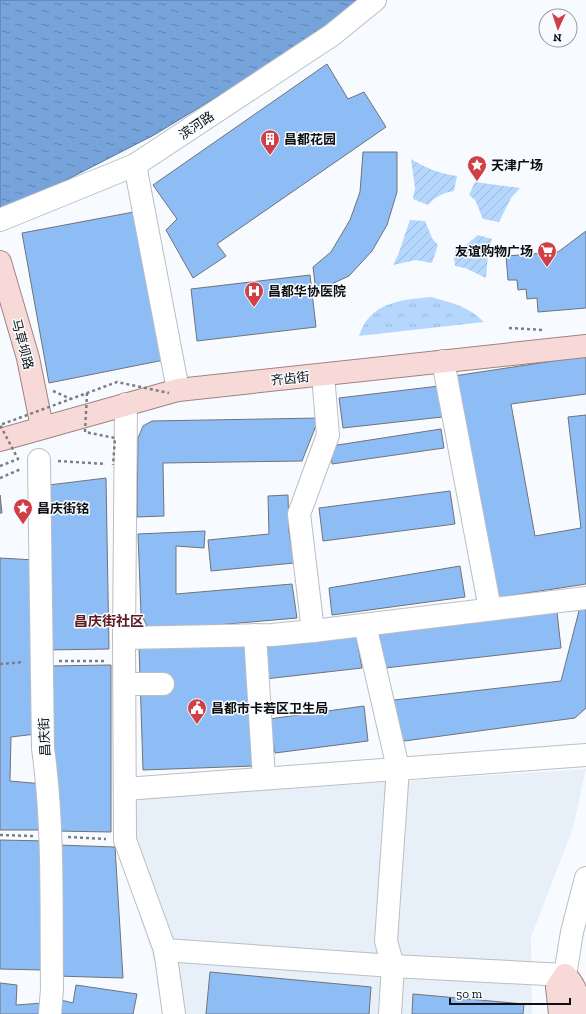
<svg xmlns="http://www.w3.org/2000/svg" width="586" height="1014" font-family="'Zilla Slab','Noto Sans SC',serif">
  <defs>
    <pattern id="grass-tufts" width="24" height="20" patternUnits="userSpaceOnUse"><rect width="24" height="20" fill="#b5d7fe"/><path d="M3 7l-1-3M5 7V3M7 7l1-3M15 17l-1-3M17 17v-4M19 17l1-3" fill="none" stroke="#9ab7d9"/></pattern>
    <pattern id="garden-furrows" width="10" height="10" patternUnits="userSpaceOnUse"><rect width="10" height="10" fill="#b5d7fe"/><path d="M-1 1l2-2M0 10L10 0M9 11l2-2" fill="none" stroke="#9ab7d9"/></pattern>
    <pattern id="water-ripples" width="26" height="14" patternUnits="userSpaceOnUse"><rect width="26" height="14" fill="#75a3da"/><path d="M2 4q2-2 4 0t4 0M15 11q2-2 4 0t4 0" fill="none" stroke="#5e83af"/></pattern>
  </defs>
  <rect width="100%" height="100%" fill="#f7fbff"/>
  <polygon fill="#e7eff9" points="586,769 573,828 531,937 532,1014 171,1014 139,913 135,799"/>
  <path fill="url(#grass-tufts)" d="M431,297C452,303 468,306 484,322L359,336C370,302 400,300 431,297Z"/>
  <g fill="url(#garden-furrows)">
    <path d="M411,159C426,168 440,174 457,176L454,191C443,193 436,196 428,205L413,199L415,188Z"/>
    <polygon points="475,182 520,188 511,198 499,222 483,219 475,200 469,195"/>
    <polygon points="410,220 425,221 432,238 438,245 432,263 416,260 393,265 398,255"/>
    <polygon points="478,235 492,239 488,254 486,278 465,268 455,266 454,259 456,248 466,245"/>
  </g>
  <polygon fill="url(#water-ripples)" stroke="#56779d" points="0,0 362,0 330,28 154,135 0,214"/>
  <g fill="#8ebdf5" stroke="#707377">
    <polygon points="327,64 348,99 364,92 386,127 217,244 226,256 193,278 166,230 177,219 153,185"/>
    <polygon points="363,152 397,152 397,192 387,225 372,251 349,276 316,291 313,267 331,252 350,220 360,192"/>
    <polygon points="139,211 164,360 49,383 22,233"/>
    <polygon points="586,231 586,308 538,312 537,298 527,299 526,289 518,290 517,280 508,280 506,256 558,252"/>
    <polygon points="310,275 316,327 197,341 191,289"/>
    <polygon points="586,356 586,394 511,404 535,536 581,528 568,417 586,415 586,584 494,598 454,376"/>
    <polygon points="439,386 442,417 343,428 339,398"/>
    <polygon points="319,418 302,461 163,463 164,516 137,517 138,438 143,426 152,421"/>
    <polygon points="441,429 444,448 332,464 331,446"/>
    <polygon points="106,478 109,649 46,650 49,485"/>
    <polygon points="450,491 455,524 323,541 319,508"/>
    <polygon points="0,495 2,513 0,513"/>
    <polygon points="288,495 289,532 294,563 211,571 208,540 269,534 268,496"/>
    <polygon points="205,531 204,548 176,546 176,594 292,584 297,618 159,630 147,626 141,614 138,534"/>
    <polygon points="0,558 35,560 36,734 11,737 10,781 43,784 45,830 0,830"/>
    <polygon points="460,566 465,597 332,615 329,588"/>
    <polygon points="580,607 586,608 586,708 575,718 397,742 394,700 561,681"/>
    <polygon points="557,612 561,648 385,668 379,634"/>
    <polygon points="356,635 362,668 265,679 261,646"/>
    <polygon points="249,642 254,766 143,770 139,646"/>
    <polygon points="111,665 111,832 55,831 49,666"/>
    <polygon points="364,706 368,741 275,753 269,719"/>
    <polygon points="0,840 47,841 42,970 0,969"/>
    <polygon points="58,845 115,847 123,978 57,976"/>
    <polygon points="210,972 371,987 369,1014 206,1014"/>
    <polygon points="0,983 17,985 16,1005 43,1003 42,1014 0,1014"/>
    <polygon points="76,985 137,994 133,1014 55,1014 57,999 73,1003"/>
    <polygon points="413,994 524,1004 523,1014 412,1014"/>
  </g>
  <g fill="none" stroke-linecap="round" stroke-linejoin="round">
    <g stroke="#bbbec3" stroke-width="24">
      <g id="minor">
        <polyline points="135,165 178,390"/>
        <polyline points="0,220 135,165 332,35 375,0"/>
        <polyline points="443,361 490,609"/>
        <polyline points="126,404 124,638 125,840 165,950 174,1014"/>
        <path d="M39,460L43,748C54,828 51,909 52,989L50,1014"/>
        <polyline points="365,625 398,768 386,941 393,966 390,1014"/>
        <polyline points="313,631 299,514 328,435 323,375"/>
        <polyline points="255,635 264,778"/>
        <polyline points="124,638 272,635 313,631 586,598"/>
        <polyline points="125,684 163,684"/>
        <polyline points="125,789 586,755"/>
        <polyline points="165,950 393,966 565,975 572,932 586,878"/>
      </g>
    </g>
    <g stroke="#a28280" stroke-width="24">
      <g id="major">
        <polyline points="0,262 28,358 42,427"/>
        <polyline points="0,440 178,390 586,346"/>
        <path d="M560,1014L557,987L565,975C577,987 578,998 581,1014"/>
      </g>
    </g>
    <g stroke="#7b7e80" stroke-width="2.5" stroke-dasharray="3 3" stroke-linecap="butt">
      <polyline points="509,328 544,330"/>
      <polyline points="53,391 71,399"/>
      <polyline points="58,461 106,464"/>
      <polyline points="0,478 21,469"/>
      <polyline points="59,661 106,661"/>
      <polyline points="0,664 24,662"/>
      <polyline points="0,835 33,836"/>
      <polyline points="68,837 106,839"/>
    </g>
    <use href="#minor" stroke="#fff" stroke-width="22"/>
    <use href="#major" stroke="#f7d9d7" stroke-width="22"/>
    <g stroke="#7b7e80" stroke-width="2.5" stroke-dasharray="3 3" stroke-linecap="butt">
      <polyline points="87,393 85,432 115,438 113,465"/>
      <polyline points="0,466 18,459 0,425 117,382 169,393"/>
    </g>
  </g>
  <defs>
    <g id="building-pin" transform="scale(1)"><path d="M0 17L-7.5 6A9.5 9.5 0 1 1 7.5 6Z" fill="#cf3f45" stroke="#f7fbff"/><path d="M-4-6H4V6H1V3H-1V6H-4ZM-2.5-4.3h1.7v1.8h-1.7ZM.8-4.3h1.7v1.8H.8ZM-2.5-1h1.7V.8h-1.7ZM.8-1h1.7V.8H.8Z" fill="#fff"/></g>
    <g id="sight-pin" transform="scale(1)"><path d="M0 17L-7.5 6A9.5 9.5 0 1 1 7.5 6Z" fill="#cf3f45" stroke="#f7fbff"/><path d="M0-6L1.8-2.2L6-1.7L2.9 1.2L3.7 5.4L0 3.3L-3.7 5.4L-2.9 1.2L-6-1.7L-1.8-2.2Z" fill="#fff"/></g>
    <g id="supermarket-pin" transform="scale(1)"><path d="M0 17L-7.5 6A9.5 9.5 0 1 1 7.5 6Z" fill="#cf3f45" stroke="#f7fbff"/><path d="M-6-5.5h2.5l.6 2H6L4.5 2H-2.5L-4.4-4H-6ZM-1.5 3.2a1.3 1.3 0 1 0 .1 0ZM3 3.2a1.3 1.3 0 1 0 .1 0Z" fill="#fff"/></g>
    <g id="hospital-pin" transform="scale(1)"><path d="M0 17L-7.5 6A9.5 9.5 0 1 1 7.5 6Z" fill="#cf3f45" stroke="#f7fbff"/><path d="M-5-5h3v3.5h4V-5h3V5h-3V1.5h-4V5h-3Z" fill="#fff"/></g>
    <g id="civic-pin" transform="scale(1)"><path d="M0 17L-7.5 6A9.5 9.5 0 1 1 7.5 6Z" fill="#cf3f45" stroke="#f7fbff"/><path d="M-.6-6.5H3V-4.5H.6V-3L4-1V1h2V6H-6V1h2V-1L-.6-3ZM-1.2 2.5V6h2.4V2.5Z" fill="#fff"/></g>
  </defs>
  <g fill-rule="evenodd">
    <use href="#building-pin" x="270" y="139"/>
    <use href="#sight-pin" x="477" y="165"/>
    <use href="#supermarket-pin" x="547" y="251"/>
    <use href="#hospital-pin" x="254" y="291"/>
    <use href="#sight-pin" x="23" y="508"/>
    <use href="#civic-pin" x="197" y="708"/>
  </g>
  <g text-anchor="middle" stroke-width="3" stroke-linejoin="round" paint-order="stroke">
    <g font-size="13" fill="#0e0f10" stroke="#f7fbff">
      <text transform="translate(196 125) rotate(-34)" y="5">滨河路</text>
      <text transform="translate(23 344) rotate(75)" y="5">马草坝路</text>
      <text transform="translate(290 378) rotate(-6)" y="5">齐齿街</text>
      <text transform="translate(44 737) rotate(-93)" y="5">昌庆街</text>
    </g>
    <g font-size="13" font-weight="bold" fill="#0e0f10" stroke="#f7fbff" text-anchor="start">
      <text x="284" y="144">昌都花园</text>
      <text x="491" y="170">天津广场</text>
      <text x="533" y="256" text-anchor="end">友谊购物广场</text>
      <text x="268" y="296">昌都华协医院</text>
      <text x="37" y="513">昌庆街铭</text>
      <text x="211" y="713">昌都市卡若区卫生局</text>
    </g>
    <g font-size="14" font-weight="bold" fill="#5f1a1c" stroke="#f7fbff">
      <text x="109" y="626">昌庆街社区</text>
    </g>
  </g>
  <g transform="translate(558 28) rotate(183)"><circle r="19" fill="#f7fbff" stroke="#9a9d9f"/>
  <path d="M0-3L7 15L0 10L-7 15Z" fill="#cf3f45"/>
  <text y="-6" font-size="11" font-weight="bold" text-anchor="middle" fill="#0e0f10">N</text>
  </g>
  <path d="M450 998v6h120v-6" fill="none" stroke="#0e0f10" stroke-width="2"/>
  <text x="456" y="998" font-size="12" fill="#0e0f10" stroke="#f7fbff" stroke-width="3" paint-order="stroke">50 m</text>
</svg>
